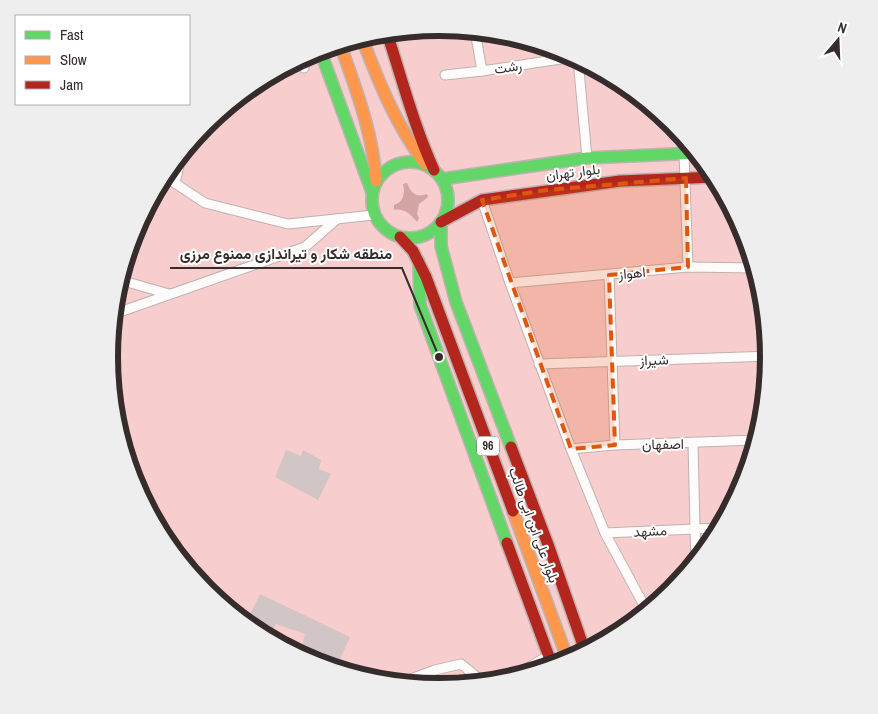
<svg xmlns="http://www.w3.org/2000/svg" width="878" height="714" font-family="'Archivo Narrow',Vazirmatn,sans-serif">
  <rect width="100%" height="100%" fill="#f5e5e4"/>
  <circle fill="#f7cecd" cx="439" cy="357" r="328"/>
  <path fill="#d2a4a3" d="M407,183C411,193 416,198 427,194L428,197L419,204L417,214L419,218L417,222C410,214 404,208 394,210V205C404,202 405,193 403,184Z"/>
  <g fill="#d1c5c5">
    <polygon points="286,450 301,456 303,450 321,460 319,469 331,474 318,500 275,477"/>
    <polygon points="260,594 350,637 339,661 313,654 315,662 300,655 313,648 302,646 305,634 276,624 272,632 247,621"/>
  </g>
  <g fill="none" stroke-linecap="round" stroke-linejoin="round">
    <g stroke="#beb2b1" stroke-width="11">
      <g id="street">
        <polyline points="475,31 482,71 574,57"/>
        <polyline points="578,59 587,158"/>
        <polyline points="296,61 304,68"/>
        <polyline points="445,75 482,71"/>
        <polyline points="684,153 688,267"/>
        <polyline points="164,176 205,203 288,224 374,215"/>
        <polyline points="175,183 182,153"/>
        <polyline points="482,200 510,283 571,449 605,533 647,611"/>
        <polyline points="609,275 615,445"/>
        <polyline points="120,280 169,294"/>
        <polyline points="510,283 688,267 755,268"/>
        <polyline points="114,314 305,247 337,219"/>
        <polyline points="539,364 768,356"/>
        <polyline points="693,443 695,529 719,528"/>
        <polyline points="571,449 615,445 756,440"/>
        <polyline points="605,533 695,529 696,560"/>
        <polyline points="512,677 548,656"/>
        <polyline points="400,683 435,670 461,664 483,682"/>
      </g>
    </g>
    <g stroke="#beb2b1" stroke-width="14">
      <g id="fast">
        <polyline points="320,50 372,192"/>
        <circle cx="410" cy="200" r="38"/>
        <polyline points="442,179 587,158 696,153"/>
        <polyline points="441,222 441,246 456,302 511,447"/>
        <polyline points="419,262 420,305 507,543"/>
      </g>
    </g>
    <g stroke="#beb2b1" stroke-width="14">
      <g id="slow">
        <path d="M362,38C379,83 396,125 425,164"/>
        <path d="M340,44C356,89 373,133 376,181"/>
        <polyline points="513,511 568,660"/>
      </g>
    </g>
    <g stroke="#beb2b1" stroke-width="14">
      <g id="jam">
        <path d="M387,33C402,79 414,126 434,170"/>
        <polyline points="441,222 482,200 620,181 715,177"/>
        <polyline points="400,237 413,251 426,277 513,511"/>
        <polyline points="511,447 549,547 585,651"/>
        <polyline points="507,543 552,665"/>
      </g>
    </g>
    <use href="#street" stroke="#fefbfb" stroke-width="9"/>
    <use href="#fast" stroke="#63d668" stroke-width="11"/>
    <use href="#slow" stroke="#ff974d" stroke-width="11"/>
    <use href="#jam" stroke="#b3261e" stroke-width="11"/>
  </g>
  <path fill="#df570e" fill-opacity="0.2" stroke="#df570e" stroke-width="4" stroke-dasharray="10 6" stroke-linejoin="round" d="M686,178L688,267L609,275L615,445L571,449L482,200L547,190Z"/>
  <g text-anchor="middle" stroke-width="4" stroke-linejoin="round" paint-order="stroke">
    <rect fill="#fff" stroke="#726b6b" stroke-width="1" x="477" y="436.5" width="22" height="19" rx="4"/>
    <g font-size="12" font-weight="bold" fill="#362c2c">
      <text x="488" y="450">96</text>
    </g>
    <g font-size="14" fill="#362c2c" stroke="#fff">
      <text transform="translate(508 67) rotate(-8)" y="5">رشت</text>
      <text transform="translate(573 172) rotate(-7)" y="5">بلوار تهران</text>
      <text transform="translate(632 273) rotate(-5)" y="5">اهواز</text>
      <text transform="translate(654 360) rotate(-2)" y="5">شیراز</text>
      <text transform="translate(663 444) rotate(-1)" y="5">اصفهان</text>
      <text transform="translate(534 525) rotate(70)" y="5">بلوار علی ابن ابی طالب</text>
      <text transform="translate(650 531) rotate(-3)" y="5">مشهد</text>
    </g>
  </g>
  <path d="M0 0H878V714H0ZM118 357a321 321 0 1 1 642 0a321 321 0 1 1-642 0Z" fill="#efeeee" fill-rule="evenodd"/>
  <path fill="none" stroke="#362c2c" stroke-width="6" d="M118 357a321 321 0 1 1 642 0a321 321 0 1 1-642 0Z"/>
  <path fill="none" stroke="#362c2c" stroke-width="2" d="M439 357L402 268H170"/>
  <circle fill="#362c2c" stroke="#fff" stroke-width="2" cx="439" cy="357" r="5"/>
  <g font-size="15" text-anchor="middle" font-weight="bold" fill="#362c2c" stroke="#fff" stroke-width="4" stroke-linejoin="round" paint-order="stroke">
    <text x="286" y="259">منطقه شکار و تیراندازی ممنوع مرزی</text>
  </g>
  <rect x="15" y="15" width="175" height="90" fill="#ffffff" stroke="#afabab"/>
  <rect x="25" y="31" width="25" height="8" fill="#63d668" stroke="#afabab"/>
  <text x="60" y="40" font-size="15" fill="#362c2c">Fast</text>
  <rect x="25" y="56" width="25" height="8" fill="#ff974d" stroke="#afabab"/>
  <text x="60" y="65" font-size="15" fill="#362c2c">Slow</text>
  <rect x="25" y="81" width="25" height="8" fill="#b3261e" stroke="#afabab"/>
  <text x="60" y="90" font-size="15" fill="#362c2c">Jam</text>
  <g transform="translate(838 40) rotate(19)" stroke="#ffffff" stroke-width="4" paint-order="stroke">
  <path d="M0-4L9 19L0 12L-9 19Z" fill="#362c2c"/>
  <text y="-8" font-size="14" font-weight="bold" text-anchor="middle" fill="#362c2c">N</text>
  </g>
</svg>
